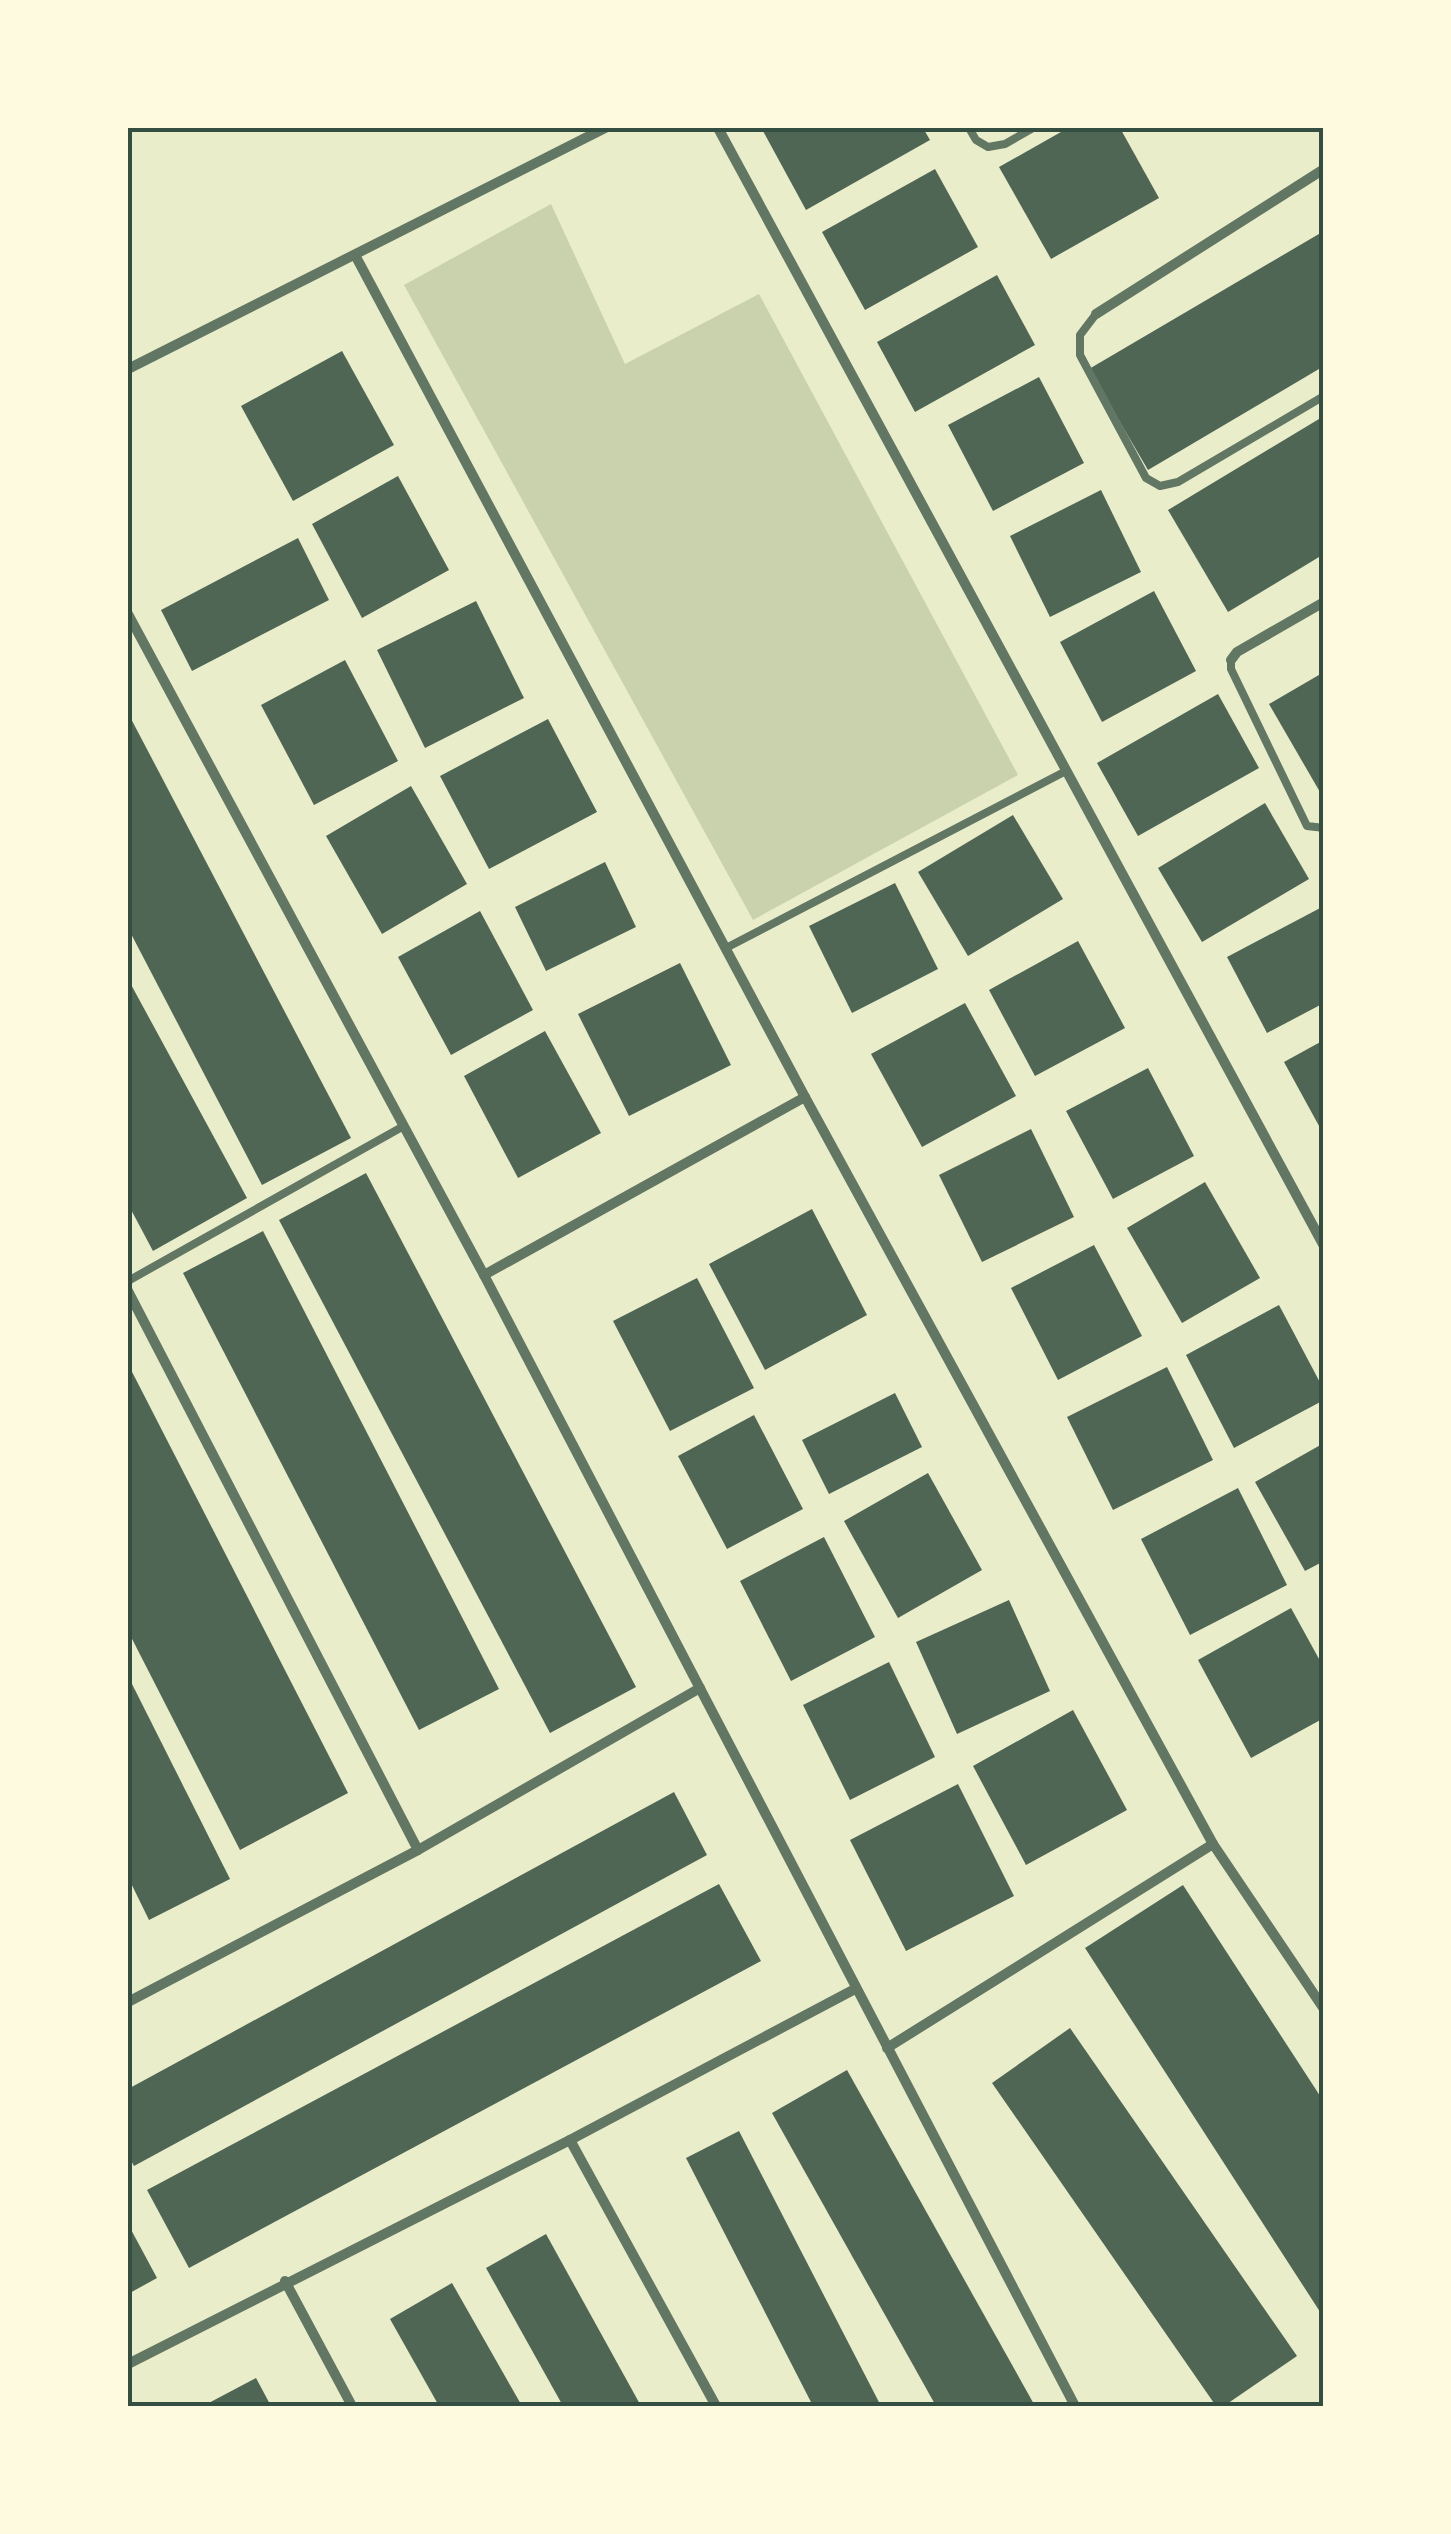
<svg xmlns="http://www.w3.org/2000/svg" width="1451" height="2534" font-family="'Golos Text',sans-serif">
  <rect width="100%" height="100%" fill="#e9edc9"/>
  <polygon fill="#cad2ad" points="551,204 625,364 759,294 1018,775 753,920 404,285"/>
  <g fill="#4f6655">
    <polygon points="770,128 923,128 930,140 806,210 763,131"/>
    <polygon points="1068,128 1120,128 1159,198 1051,259 999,167"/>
    <polygon points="935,169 978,247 865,310 822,232"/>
    <polygon points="1324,231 1324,366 1148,470 1089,369"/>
    <polygon points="997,275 1035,345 915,412 877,342"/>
    <polygon points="342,351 394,445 293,501 241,406"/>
    <polygon points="1039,377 1084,463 993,511 948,425"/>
    <polygon points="1324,416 1324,554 1228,612 1168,510"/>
    <polygon points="398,476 449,570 362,618 312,524"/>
    <polygon points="1101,490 1141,572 1050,617 1010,536"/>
    <polygon points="298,538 329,600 192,671 161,610"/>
    <polygon points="1154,591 1196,671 1102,722 1060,642"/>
    <polygon points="476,601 524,698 425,748 377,650"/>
    <polygon points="345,660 398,761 314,805 261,705"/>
    <polygon points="1324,672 1324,799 1269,704"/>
    <polygon points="1218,694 1259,768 1138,836 1097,763"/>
    <polygon points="128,713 351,1138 262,1185 128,928"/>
    <polygon points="548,719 597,812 489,869 440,776"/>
    <polygon points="411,786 467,884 382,934 326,836"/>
    <polygon points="1265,803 1309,879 1202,942 1158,868"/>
    <polygon points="1013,815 1063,899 968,956 918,872"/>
    <polygon points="605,862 636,927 546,971 515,907"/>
    <polygon points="895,883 938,969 852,1013 809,926"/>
    <polygon points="1324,906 1324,1003 1267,1033 1227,957"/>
    <polygon points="480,911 533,1010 451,1055 398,957"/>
    <polygon points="1078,941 1125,1028 1035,1076 989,990"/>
    <polygon points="680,963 731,1065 629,1116 578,1014"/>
    <polygon points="128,979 247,1198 153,1251 128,1204"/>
    <polygon points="965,1003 1016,1096 922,1147 871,1054"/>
    <polygon points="545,1031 601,1133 518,1178 464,1076"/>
    <polygon points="1324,1040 1324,1135 1284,1062"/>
    <polygon points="1148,1068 1194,1156 1113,1199 1066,1111"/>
    <polygon points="1031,1129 1074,1217 982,1262 939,1175"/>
    <polygon points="366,1173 636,1687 550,1733 279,1220"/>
    <polygon points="1205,1182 1260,1278 1182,1323 1127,1228"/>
    <polygon points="812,1209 867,1315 765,1370 709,1264"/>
    <polygon points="263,1231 499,1689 419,1730 183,1273"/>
    <polygon points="1094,1245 1142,1336 1058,1380 1011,1288"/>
    <polygon points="697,1278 754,1388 670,1431 613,1321"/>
    <polygon points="1279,1305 1324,1390 1324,1400 1234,1448 1186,1355"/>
    <polygon points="128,1364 348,1793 240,1850 128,1631"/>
    <polygon points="1167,1367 1213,1460 1113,1510 1067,1417"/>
    <polygon points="895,1393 922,1447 829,1494 802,1440"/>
    <polygon points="754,1415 803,1509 727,1549 678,1456"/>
    <polygon points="1324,1443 1324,1561 1305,1571 1255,1482"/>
    <polygon points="928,1473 982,1570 898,1618 844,1521"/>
    <polygon points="1238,1488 1287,1585 1190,1635 1141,1539"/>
    <polygon points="824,1537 875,1637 791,1681 740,1581"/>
    <polygon points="1009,1600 1050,1691 957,1734 916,1642"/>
    <polygon points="1291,1608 1324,1668 1324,1718 1251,1758 1198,1660"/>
    <polygon points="889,1662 935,1757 850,1800 803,1705"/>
    <polygon points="128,1676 230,1879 149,1920 128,1877"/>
    <polygon points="1073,1710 1127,1810 1026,1865 973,1766"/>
    <polygon points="958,1784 1014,1896 906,1951 850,1840"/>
    <polygon points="674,1792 707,1855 134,2166 128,2155 128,2089"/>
    <polygon points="719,1884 761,1961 189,2268 147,2190"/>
    <polygon points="1183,1885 1324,2102 1324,2318 1085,1948"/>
    <polygon points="1070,2028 1297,2356 1224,2406 1216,2406 992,2083"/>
    <polygon points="847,2070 1035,2406 936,2406 772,2113"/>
    <polygon points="739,2131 881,2406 813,2406 686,2158"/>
    <polygon points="128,2224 157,2278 128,2294"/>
    <polygon points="546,2234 641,2406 563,2406 486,2268"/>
    <polygon points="452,2283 522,2406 439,2406 390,2319"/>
    <polygon points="256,2378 271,2406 203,2406"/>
  </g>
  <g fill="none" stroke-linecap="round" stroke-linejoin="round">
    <g stroke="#617663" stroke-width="8">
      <polyline points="969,128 976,140 988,147 1005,144 1033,128"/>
      <polyline points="1096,314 1080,335 1080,355 1146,478 1160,486 1178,482 1324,396"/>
      <polyline points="1231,660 1231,669 1307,826 1324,828"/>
      <polyline points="726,948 1066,771"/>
      <polyline points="128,1281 402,1127"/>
    </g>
    <g stroke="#617663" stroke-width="10">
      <polyline points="718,128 1324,1246"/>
      <polyline points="355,255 805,1097 1213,1844 1324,2009"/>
      <polyline points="1096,314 1324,169"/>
      <polyline points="128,369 605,128"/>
      <polyline points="128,614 484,1275 1075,2406"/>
      <polyline points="1231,660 1237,652 1324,602"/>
      <polyline points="484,1275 805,1097"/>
      <polyline points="128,1291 418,1850"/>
      <polyline points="128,2002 418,1850 700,1688"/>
      <polyline points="887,2048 1213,1844"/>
      <polyline points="570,2140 716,2406"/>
      <polyline points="285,2281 352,2406"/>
      <polyline points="128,2364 570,2140 855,1989"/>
    </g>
  </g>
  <rect width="1451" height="2534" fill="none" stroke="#fefae0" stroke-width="260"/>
  <rect x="130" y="130" width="1191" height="2274" fill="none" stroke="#344e41" stroke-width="4"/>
</svg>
